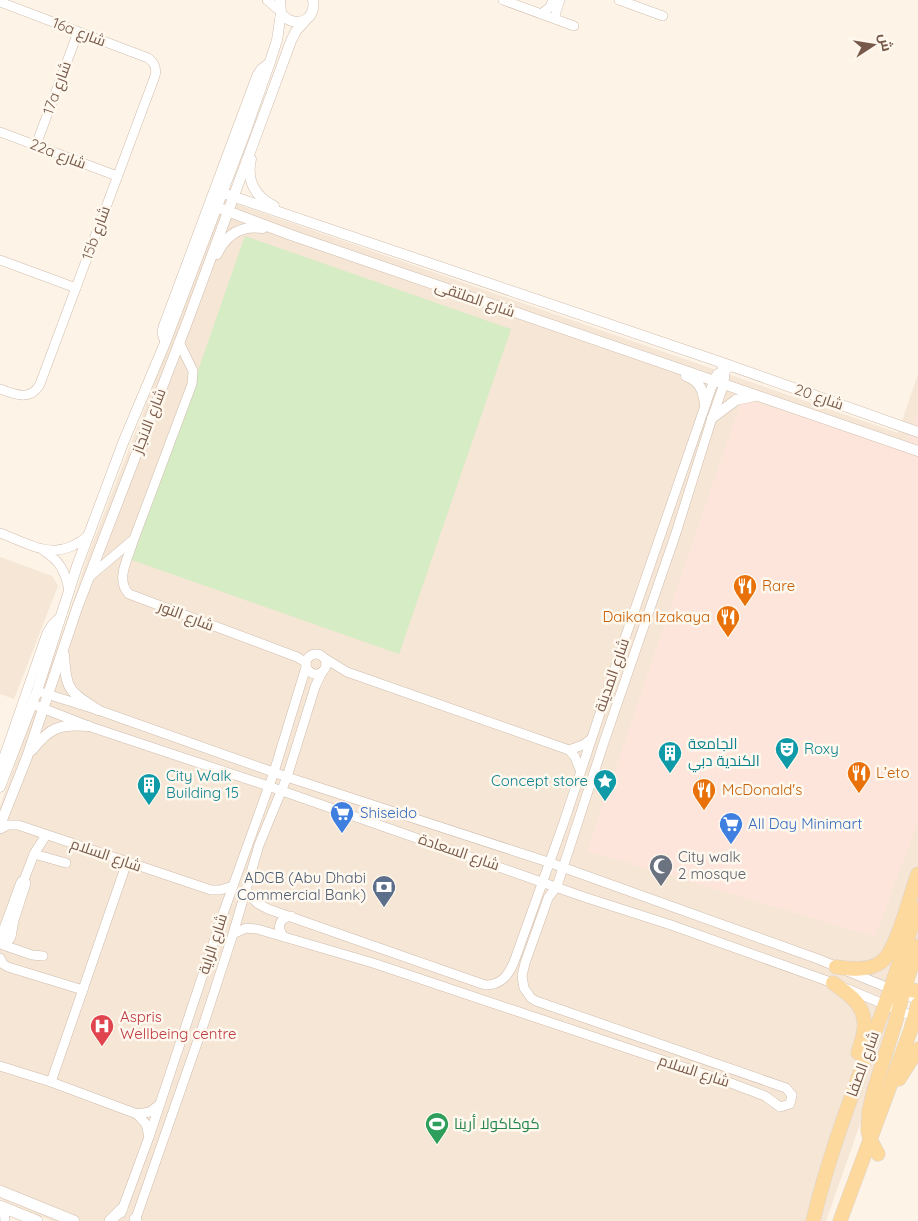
<svg xmlns="http://www.w3.org/2000/svg" width="918" height="1221" font-family="Quicksand,Cairo,sans-serif">
  <rect width="100%" height="100%" fill="#fdf4e7"/>
  <g fill="#f5e6d5">
    <polygon points="225,200 898,433 918,374 918,959 826,1221 52,1221 0,1199 0,806 67,620 88,555"/>
    <polygon points="0,557 52,576 58,586 14,699 0,694"/>
  </g>
  <polygon fill="#fee5db" points="742,398 904,449 918,411 918,822 875,937 587,851"/>
  <polygon fill="#d5ecc4" points="245,236 511,329 399,654 132,560"/>
  <g fill="none" stroke-linecap="round" stroke-linejoin="round">
    <g stroke="#d0bcac" stroke-width="10">
      <g id="minor">
        <polyline points="267,0 281,12"/>
        <polyline points="503,0 574,26"/>
        <polyline points="619,0 663,16"/>
        <path d="M0,2L148,58C155,63 157,68 155,76L40,384C31,401 15,395 0,389"/>
        <polyline points="541,14 550,7 553,0"/>
        <polyline points="556,19 556,12 560,0"/>
        <polyline points="0,132 117,176"/>
        <polyline points="36,145 78,32"/>
        <polyline points="0,260 76,288"/>
        <polyline points="165,343 162,333 163,327 257,75 261,69 270,62"/>
        <path d="M0,533C34,546 57,563 89,535"/>
        <path d="M133,542C128,558 115,580 129,594L297,657L305,662"/>
        <path d="M44,551C60,561 65,571 69,590"/>
        <polyline points="89,577 134,539 192,384 193,371 179,342"/>
        <circle cx="316" cy="664" r="10"/>
        <polyline points="324,658 347,672 569,750 575,757 580,770"/>
        <polyline points="37,691 98,710 287,777 548,862 818,959 918,1000"/>
        <polyline points="32,704 88,726 268,786 584,897 671,925 833,983 917,1018"/>
        <polyline points="569,750 583,745 591,739"/>
        <polyline points="0,768 47,633 52,625 62,615"/>
        <polyline points="0,829 8,825 18,825 211,890 220,890 233,886"/>
        <polyline points="34,854 66,863"/>
        <polygon points="24,880 26,883 14,920 11,937 8,941 4,940 2,934 21,882"/>
        <polyline points="24,880 34,854 46,835"/>
        <path d="M246,891L257,903L268,909L485,985C501,985 508,976 514,962L564,822L623,644L714,380L717,374L729,368"/>
        <polyline points="233,934 246,928 257,929 373,963 728,1082 765,1096 780,1107 790,1104 792,1095 786,1088 536,1001 531,998 524,988 522,976 525,963 545,907 548,898 557,886 605,739 676,533 712,418 724,384 725,373 720,362"/>
        <path d="M284,937C276,928 279,918 291,916"/>
        <polyline points="3,945 32,955 43,956"/>
        <polyline points="0,958 3,964 8,967 83,990"/>
        <polyline points="0,1066 51,1082 137,1114 146,1124 149,1137"/>
        <polyline points="51,1082 127,862"/>
        <polyline points="137,1114 150,1112 160,1104"/>
        <polyline points="4,1208 5,1221"/>
        <polyline points="121,1213 149,1137 224,911 274,772 306,667"/>
        <polyline points="135,1221 204,1023 233,934 259,845 287,777 315,687 322,672"/>
      </g>
    </g>
    <g stroke="#d0bcac" stroke-width="11">
      <g id="tertiary">
        <path d="M280,0L281,13C294,30 317,21 313,0"/>
        <path d="M251,159C246,180 255,197 274,206"/>
        <polyline points="226,194 720,362 918,432"/>
        <polyline points="222,209 291,235 918,451"/>
        <path d="M217,254C226,234 242,225 263,228"/>
        <path d="M686,376C700,381 703,390 705,404"/>
        <polyline points="712,418 736,400 754,396"/>
        <path d="M64,655C66,691 69,691 98,710"/>
        <path d="M32,750C50,727 60,724 88,726"/>
        <polyline points="0,787 37,691 77,566 123,443 165,343 245,133 270,62 277,40 281,13"/>
        <polyline points="0,825 27,757 77,608 188,320 291,41 296,31 305,21"/>
      </g>
    </g>
    <g stroke="#d5beac" stroke-width="12">
      <g id="secondary">
        <polyline points="0,1191 74,1221"/>
        <polyline points="0,1206 37,1221"/>
        <polyline points="135,1219 136,1221"/>
        <polyline points="110,1221 122,1209"/>
      </g>
    </g>
    <g stroke="#dcd4d0" stroke-width="15">
      <g id="primary">
        <path d="M836,967C851,969 869,971 881,962C897,951 910,894 918,874"/>
        <path d="M833,983C850,995 867,1006 864,1030C863,1038 860,1045 858,1053"/>
        <polyline points="906,983 910,990 918,991"/>
        <polyline points="899,1079 918,1049"/>
        <polyline points="878,1154 870,1139 868,1130 869,1111 874,1090 895,1024 903,993 918,946"/>
        <path d="M813,1221C829,1153 855,1087 879,1021C893,984 904,946 918,909"/>
        <polyline points="840,1221 911,1029 918,1004"/>
      </g>
    </g>
    <use href="#minor" stroke="#fff" stroke-width="9"/>
    <use href="#tertiary" stroke="#fff" stroke-width="10"/>
    <use href="#secondary" stroke="#fff" stroke-width="11"/>
    <use href="#primary" stroke="#fdd99e" stroke-width="14"/>
  </g>
  <defs>
    <g id="restaurant-pin" transform="scale(1.25)"><path d="M0 17L-7.5 6A9.5 9.5 0 1 1 7.5 6Z" fill="#e8710a" stroke="#fff8ee"/><path d="M-5-6h1v4h1v-4h1v4h1v-4h1v5L-1.5 .5V6h-2V.5L-5-1ZM5-6V6H3V1.5H1.5Q1.5-4 5-6Z" fill="#fff"/></g>
    <g id="theatre-pin" transform="scale(1.25)"><path d="M0 17L-7.5 6A9.5 9.5 0 1 1 7.5 6Z" fill="#0f9aa8" stroke="#fff8ee"/><path d="M-5-5.5Q0-4 5-5.5V0Q5 5 0 6Q-5 5-5 0ZM-3.3-2.5H-1v1.5H-3.3ZM1-2.5H3.3v1.5H1ZM-2.8 1Q0 5.5 2.8 1Z" fill="#fff"/></g>
    <g id="building-pin" transform="scale(1.25)"><path d="M0 17L-7.5 6A9.5 9.5 0 1 1 7.5 6Z" fill="#0f9aa8" stroke="#fff8ee"/><path d="M-4-6H4V6H1V3H-1V6H-4ZM-2.5-4.3h1.7v1.8h-1.7ZM.8-4.3h1.7v1.8H.8ZM-2.5-1h1.7V.8h-1.7ZM.8-1h1.7V.8H.8Z" fill="#fff"/></g>
    <g id="sight-pin" transform="scale(1.25)"><path d="M0 17L-7.5 6A9.5 9.5 0 1 1 7.5 6Z" fill="#0f9aa8" stroke="#fff8ee"/><path d="M0-6L1.8-2.2L6-1.7L2.9 1.2L3.7 5.4L0 3.3L-3.7 5.4L-2.9 1.2L-6-1.7L-1.8-2.2Z" fill="#fff"/></g>
    <g id="supermarket-pin" transform="scale(1.25)"><path d="M0 17L-7.5 6A9.5 9.5 0 1 1 7.5 6Z" fill="#3f7fe0" stroke="#fff8ee"/><path d="M-6-5.5h2.5l.6 2H6L4.5 2H-2.5L-4.4-4H-6ZM-1.5 3.2a1.3 1.3 0 1 0 .1 0ZM3 3.2a1.3 1.3 0 1 0 .1 0Z" fill="#fff"/></g>
    <g id="mosque-pin" transform="scale(1.25)"><path d="M0 17L-7.5 6A9.5 9.5 0 1 1 7.5 6Z" fill="#6b7280" stroke="#fff8ee"/><path d="M3.5-4.9A6 6 0 1 0 3.5 4.9A5 5 0 1 1 3.5-4.9Z" fill="#fff"/></g>
    <g id="bank-pin" transform="scale(1.25)"><path d="M0 17L-7.5 6A9.5 9.5 0 1 1 7.5 6Z" fill="#5c6f8a" stroke="#fff8ee"/><path d="M-6-4H6V4H-6ZM0-2.3a2.3 2.3 0 1 0 0 4.6a2.3 2.3 0 1 0 0-4.6Z" fill="#fff"/></g>
    <g id="hospital-pin" transform="scale(1.25)"><path d="M0 17L-7.5 6A9.5 9.5 0 1 1 7.5 6Z" fill="#e0444e" stroke="#fff8ee"/><path d="M-5-5h3v3.5h4V-5h3V5h-3V1.5h-4V5h-3Z" fill="#fff"/></g>
    <g id="stadium-pin" transform="scale(1.25)"><path d="M0 17L-7.5 6A9.5 9.5 0 1 1 7.5 6Z" fill="#2e9e5b" stroke="#fff8ee"/><path d="M0-5a6.5 5 0 1 0 0 10a6.5 5 0 1 0 0-10ZM-3.5-1.8h7v3.6h-7Z" fill="#fff"/></g>
  </defs>
  <g fill-rule="evenodd">
    <use href="#restaurant-pin" x="745" y="586"/>
    <use href="#restaurant-pin" x="728" y="617"/>
    <use href="#theatre-pin" x="787" y="749"/>
    <use href="#building-pin" x="670" y="753"/>
    <use href="#restaurant-pin" x="859" y="773"/>
    <use href="#sight-pin" x="605" y="781"/>
    <use href="#building-pin" x="149" y="785"/>
    <use href="#restaurant-pin" x="704" y="790"/>
    <use href="#supermarket-pin" x="342" y="813"/>
    <use href="#supermarket-pin" x="731" y="824"/>
    <use href="#mosque-pin" x="661" y="866"/>
    <use href="#bank-pin" x="384" y="887"/>
    <use href="#hospital-pin" x="102" y="1026"/>
    <use href="#stadium-pin" x="437" y="1124"/>
  </g>
  <g text-anchor="middle" stroke-width="5" stroke-linejoin="round" paint-order="stroke">
    <g font-size="15" fill="#785a4a" stroke="#fff8ee">
      <text transform="translate(79 32) rotate(21)" y="5">16a شارع</text>
      <text transform="translate(57 88) rotate(-70)" y="5">17a شارع</text>
      <text transform="translate(58 154) rotate(21)" y="5">22a شارع</text>
      <text transform="translate(96 233) rotate(-70)" y="5">15b شارع</text>
      <text transform="translate(475 299) rotate(19)" y="5">شارع الملتقى</text>
      <text transform="translate(819 397) rotate(19)" y="5">شارع 20</text>
      <text transform="translate(149 421) rotate(-69)" y="5">شارع الانجاز</text>
      <text transform="translate(186 616) rotate(21)" y="5">شارع النور</text>
      <text transform="translate(612 675) rotate(-71)" y="5">شارع المدينة</text>
      <text transform="translate(459 852) rotate(19)" y="5">شارع السعادة</text>
      <text transform="translate(106 855) rotate(19)" y="5">شارع السلام</text>
      <text transform="translate(213 944) rotate(-72)" y="5">شارع الراية</text>
      <text transform="translate(863 1064) rotate(-70)" y="5">شارع الصفا</text>
      <text transform="translate(694 1071) rotate(18)" y="5">شارع السلام</text>
    </g>
    <g font-size="15" fill="#c56008" stroke="#fff8ee" text-anchor="start">
      <text x="762" y="591">Rare</text>
      <text x="710" y="622" text-anchor="end">Daikan Izakaya</text>
      <text x="876" y="778">L’eto</text>
      <text x="722" y="795">McDonald's</text>
    </g>
    <g font-size="15" fill="#0d838f" stroke="#fff8ee" text-anchor="start">
      <text x="688" y="749">الجامعة<tspan x="688" dy="17">الكندية دبي</tspan></text>
      <text x="804" y="754">Roxy</text>
      <text x="166" y="781">City Walk<tspan x="166" dy="17">Building 15</tspan></text>
      <text x="588" y="786" text-anchor="end">Concept store</text>
    </g>
    <g font-size="15" fill="#366cbe" stroke="#fff8ee" text-anchor="start">
      <text x="360" y="818">Shiseido</text>
      <text x="748" y="829">All Day Minimart</text>
    </g>
    <g font-size="15" fill="#5b616d" stroke="#fff8ee" text-anchor="start">
      <text x="678" y="862">City walk<tspan x="678" dy="17">2 mosque</tspan></text>
    </g>
    <g font-size="15" fill="#4e5e75" stroke="#fff8ee" text-anchor="end">
      <text x="366" y="883">ADCB (Abu Dhabi<tspan x="366" dy="17">Commercial Bank)</tspan></text>
    </g>
    <g font-size="15" fill="#be3a42" stroke="#fff8ee" text-anchor="start">
      <text x="120" y="1022">Aspris<tspan x="120" dy="17">Wellbeing centre</tspan></text>
    </g>
    <g font-size="15" fill="#27864d" stroke="#fff8ee" text-anchor="start">
      <text x="454" y="1129">كوكاكولا أرينا</text>
    </g>
  </g>
  <g transform="translate(873 45) rotate(78)" stroke="#fff8ee" stroke-width="4" paint-order="stroke">
  <path d="M0-4L9 19L0 12L-9 19Z" fill="#785a4a"/>
  <text y="-8" font-size="14" font-weight="bold" text-anchor="middle" fill="#785a4a">ش</text>
  </g>
</svg>
